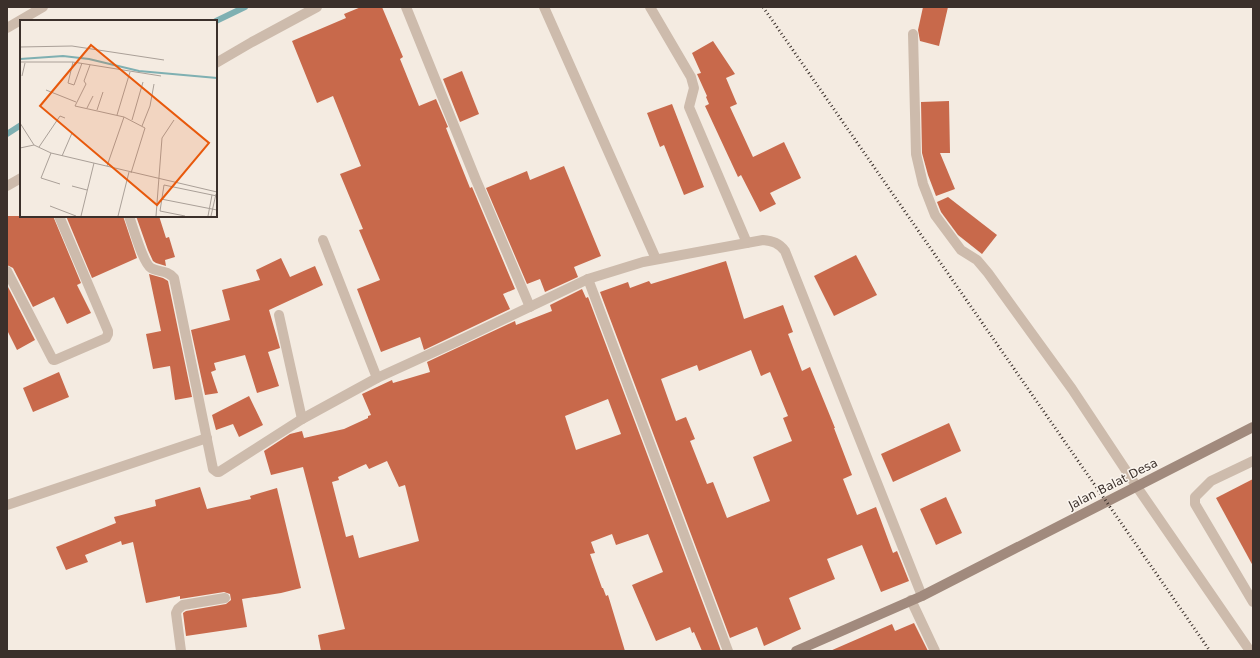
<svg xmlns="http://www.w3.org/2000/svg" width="1260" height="658" font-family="'DejaVu Sans',sans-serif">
  <rect width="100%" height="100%" fill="#f4ebe1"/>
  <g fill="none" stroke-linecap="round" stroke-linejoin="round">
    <g stroke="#7fb0b2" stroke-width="6">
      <polyline points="216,21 245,7"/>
      <polyline points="7,134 21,125"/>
    </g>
  </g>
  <g fill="#c8694b" fill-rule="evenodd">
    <polygon points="361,7 382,7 403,57 400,59 419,106 436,99 448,127 446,128 470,188 472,187 515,289 503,294 510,309 424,350 420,337 381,352 357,289 380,280 359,230 363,229 340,174 361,166 333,96 317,103 292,41 346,18 344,14"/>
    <polygon points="923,7 948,7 939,46 920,41 918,30"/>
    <polygon points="713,41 735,74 726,78 737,104 730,107 753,157 784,142 801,178 770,193 776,204 760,212 741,175 738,177 705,106 709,104 706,97 707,96 697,74 701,73 692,53"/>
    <polygon points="462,71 479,114 460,122 443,79"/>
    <polygon points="949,101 950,153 940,153 955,189 936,196 928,175 922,153 921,102"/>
    <polygon points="672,104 704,187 684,195 664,145 660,147 647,113"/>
    <polygon points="564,166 601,256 574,267 578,277 545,292 540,279 527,284 486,188 527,171 530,180"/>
    <polygon points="948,197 997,235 982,254 958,235 941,212 937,202"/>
    <polygon points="7,216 53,216 81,283 77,285 91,313 67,324 54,297 33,307 13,268 7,265"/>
    <polygon points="66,216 123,216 137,258 92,278"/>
    <polygon points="136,216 159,216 166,238 169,237 175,257 165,260 166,266 156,263 153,261 148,250"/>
    <polygon points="856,255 877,295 834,316 814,276"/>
    <polygon points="281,258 290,277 315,266 323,285 269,310 280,348 268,352 279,386 257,393 245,355 214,363 216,370 211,372 218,393 205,395 191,330 230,320 222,290 260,280 256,270"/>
    <path d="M726,261L744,319L783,305L793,332L788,334L802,371L810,367L835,428H834L852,475L843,479L857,515L876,507L893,553L897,551L909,581L881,592L862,545L827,559L835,579L789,598L801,629L764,646L757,627L730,638L600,292L628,282L630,288L649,281L651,284ZM751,350L761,376L770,372L788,416L783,418L792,441L753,457L770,501L727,518L713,482L707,484L690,441L695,439L686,417L676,421L661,379L697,365L699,371Z"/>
    <polygon points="149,274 163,278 168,281 192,397 175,400 170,366 153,369 146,334 161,331"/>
    <polygon points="7,285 35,340 17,350 7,330"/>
    <path d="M582,289L586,298L588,297L721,651H702L694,632L692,633L690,627L656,641L632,585L663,572L648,534L616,545L612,534L591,542L595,553L590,554L602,588H603L606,596L608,595L625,651H321L318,635L345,629L303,467L271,475L264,451L290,434L302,431L304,438L344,429L368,418V416L371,415L362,394L392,380L393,383L430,372L427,362L515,321L516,325L552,311L550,305ZM608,399L621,434L576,450L565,416ZM387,461L399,487L405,485L419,541L359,558L353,535L346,537L332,482L339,480L338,477L366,464L369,469Z"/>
    <polygon points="59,372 69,397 33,412 23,388"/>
    <polygon points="249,396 263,425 239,437 233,424 216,430 212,415"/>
    <polygon points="949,423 961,451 893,482 881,454"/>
    <polygon points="1253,479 1253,566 1216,498"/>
    <polygon points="200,487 207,509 251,499 250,496 277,488 301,588 281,593 242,599 247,627 186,636 183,613 186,611 226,604 231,600 230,594 224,592 180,599 180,596 146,603 133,542 122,545 121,541 85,555 88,562 66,570 56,547 116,523 114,517 156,506 155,500"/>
    <polygon points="946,497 962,533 936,545 920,509"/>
    <polygon points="914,623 928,651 830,651 892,624 895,631"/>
  </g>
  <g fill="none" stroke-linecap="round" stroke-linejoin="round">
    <g stroke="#cdbbac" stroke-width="10">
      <polyline points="406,7 476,180 530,307"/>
      <polyline points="544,7 656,259"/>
      <polyline points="650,7 691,77 694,88 689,107 747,243"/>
      <polyline points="7,28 43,7"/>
      <polyline points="913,34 916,154 923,184 935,215 961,250 977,260 988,273 1072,389 1137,487 1250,651"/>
      <polyline points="216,63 252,42 317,7"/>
      <polyline points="7,186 21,178"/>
      <path d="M129,216C133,227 143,263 151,268C159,273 166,269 174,278L213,469L217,472H219L302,419L377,378L456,342L588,279L643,262L763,240C773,241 779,243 785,251L922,596"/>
      <polyline points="323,240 377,378"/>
      <polyline points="7,271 53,360 55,360 106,338 108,334 108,331 59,216"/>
      <polyline points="588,279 728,651"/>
      <polyline points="279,315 302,419"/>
      <polyline points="1253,461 1211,481 1195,497 1195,504 1253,602"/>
      <polyline points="7,505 207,438"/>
      <polyline points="911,600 935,651"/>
      <polyline points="181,651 176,613 178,609 183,605 225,598"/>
    </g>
    <polyline stroke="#a18a7d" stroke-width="10" points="796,651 922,596 1253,427"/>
    <polyline stroke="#3b302b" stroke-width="3" stroke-dasharray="1 3" stroke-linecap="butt" points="763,7 1210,651"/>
  </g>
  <g text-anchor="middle" stroke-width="3" stroke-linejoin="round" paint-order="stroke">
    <g font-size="12" fill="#3b302b" stroke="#fbf5ee">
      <text transform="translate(1113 484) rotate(-27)" y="4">Jalan Balat Desa</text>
    </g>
  </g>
  <g transform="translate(20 20)">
    <rect width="197" height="197" fill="#f4ebe1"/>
    <path fill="none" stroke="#7fb0b2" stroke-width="2" d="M0,39L43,36L69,39L119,51L197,58"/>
    <path fill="none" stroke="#aaa098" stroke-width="1" d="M0,27L52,26L144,40M0,42H53L141,56M53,42L48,63L54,65L62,43M70,45L64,61L66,64L55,86L104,97L125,108L111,153M2,56L5,43M26,70L56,82M67,88L73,76M77,90L83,72M97,95L110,52M112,100L123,62M0,103L14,125M122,106L130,86L134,64M19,127L40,96L45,98M0,128L14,125L31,133L197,172M31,133L21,158L40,164M42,136L52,113M87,146L104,97M52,166L67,170M141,179L197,190M30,186L56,196M61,196L74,143M98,196L109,152M136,196L142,118L154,100M165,196L140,191L144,165L197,176M188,196L192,175M191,196L196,174"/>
    <path fill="#e8590c" fill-opacity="0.15" stroke="#e8590c" stroke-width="2" d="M71,25L189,123L137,185L20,86Z"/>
    <rect width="197" height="197" fill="none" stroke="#3b302b" stroke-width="2"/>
  </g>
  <rect width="1260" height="658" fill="none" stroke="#3b302b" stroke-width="16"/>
</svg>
